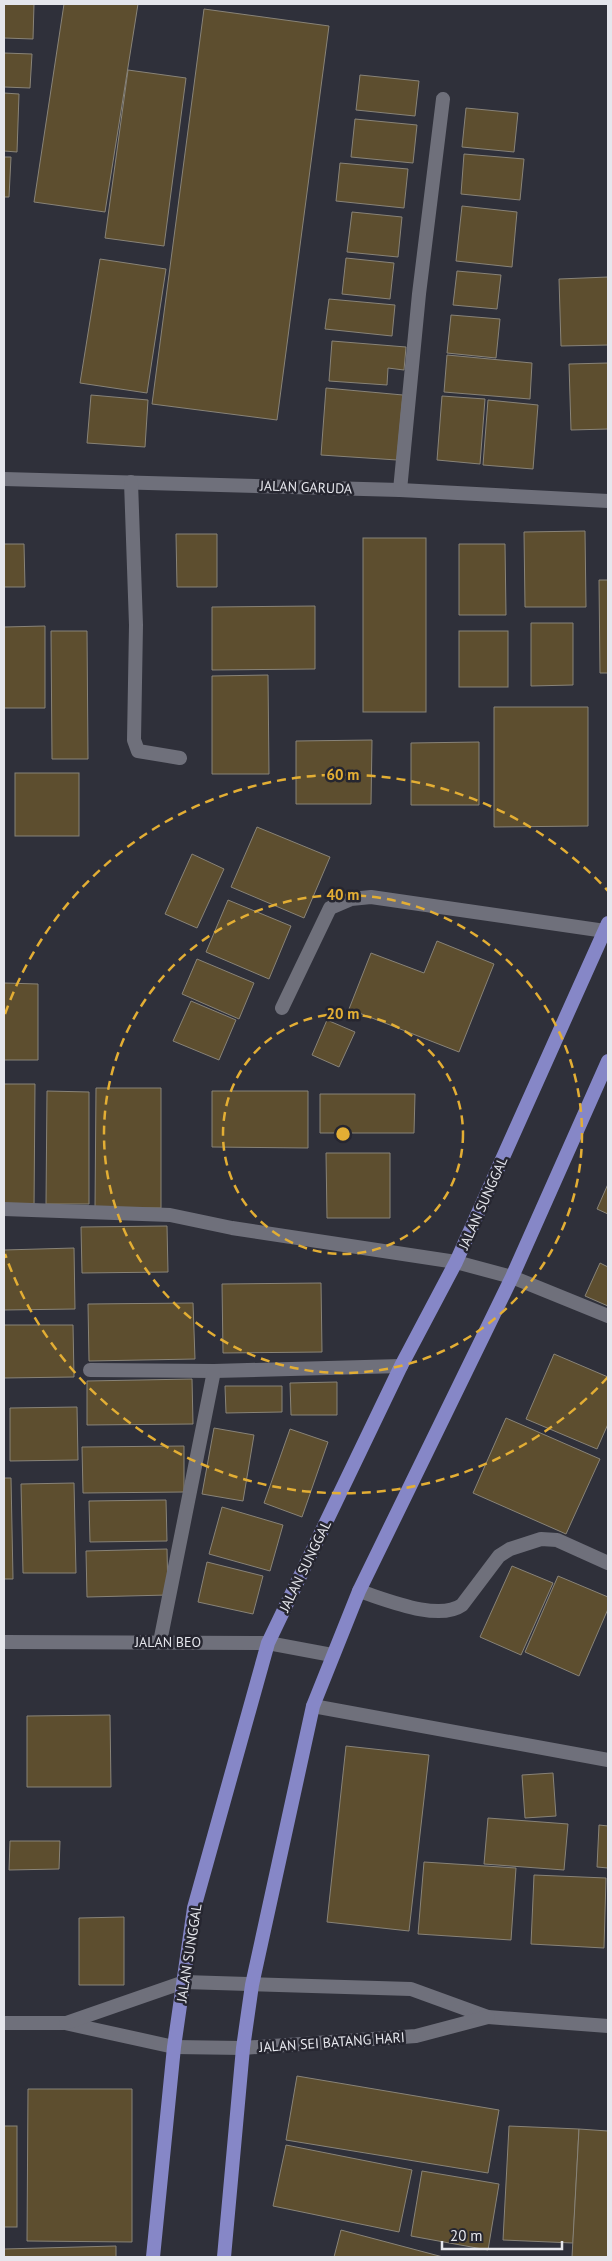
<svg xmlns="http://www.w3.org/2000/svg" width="612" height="2261" font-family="'PT Sans',sans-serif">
  <rect width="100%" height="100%" fill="#2f303a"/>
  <g fill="#5d4e2f" stroke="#888378">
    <polygon points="4,4 34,4 33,39 4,38"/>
    <polygon points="64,4 138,4 105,212 34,202"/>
    <polygon points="204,9 329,26 277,420 152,404"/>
    <polygon points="4,53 32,54 30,88 4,87"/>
    <polygon points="128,70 186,78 164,246 105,238"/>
    <polygon points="360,75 419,81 415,116 356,110"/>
    <polygon points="4,93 19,94 17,152 4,151"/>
    <polygon points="466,108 518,113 514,152 462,147"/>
    <polygon points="355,119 417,125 413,163 351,157"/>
    <polygon points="464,154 524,159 520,200 461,194"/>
    <polygon points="4,157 11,157 9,197 4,197"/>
    <polygon points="340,163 408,169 404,208 336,201"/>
    <polygon points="462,206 517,212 512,267 456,261"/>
    <polygon points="352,212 402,217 398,257 347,252"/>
    <polygon points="346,258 394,263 390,299 342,294"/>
    <polygon points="100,259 166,269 147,393 80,383"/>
    <polygon points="457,271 501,275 497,309 453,305"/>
    <polygon points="608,277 608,345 561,346 559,279"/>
    <polygon points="329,299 395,305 392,336 325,329"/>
    <polygon points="451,315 500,319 496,358 447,353"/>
    <polygon points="332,341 406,347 404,370 388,368 387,385 329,381"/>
    <polygon points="447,355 532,363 530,399 444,392"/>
    <polygon points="608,363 608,429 571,430 569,364"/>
    <polygon points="326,388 403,395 397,460 321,455"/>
    <polygon points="91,395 148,400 145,447 87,443"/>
    <polygon points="442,396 485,399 480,464 437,460"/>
    <polygon points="488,400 538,405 533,469 483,465"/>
    <polygon points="585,531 586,607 525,607 524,532"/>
    <polygon points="176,534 217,534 217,587 177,587"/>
    <rect x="363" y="538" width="63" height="174"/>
    <polygon points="4,544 24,544 25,587 4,587"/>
    <polygon points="459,544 505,544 506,615 459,615"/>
    <polygon points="599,580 608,580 608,673 600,673"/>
    <polygon points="315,606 315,669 212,670 212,607"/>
    <polygon points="531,623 573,623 573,685 531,686"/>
    <polygon points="45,626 45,708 4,708 4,627"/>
    <polygon points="51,631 87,631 88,759 52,759"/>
    <rect x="459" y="631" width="49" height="56"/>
    <polygon points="268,675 269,774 212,774 212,676"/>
    <polygon points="494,707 588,707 588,826 494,827"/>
    <polygon points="372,740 371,804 296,804 296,741"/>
    <polygon points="479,742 479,805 411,805 411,743"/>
    <rect x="15" y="773" width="64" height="63"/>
    <polygon points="257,827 330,857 304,918 231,887"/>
    <polygon points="192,854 224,869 197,928 165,914"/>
    <polygon points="228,900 291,926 269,979 206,952"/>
    <polygon points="437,941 494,964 459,1052 349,1009 371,953 424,973"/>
    <polygon points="197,959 254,983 239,1019 182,994"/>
    <polygon points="4,983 38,984 38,1060 4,1060"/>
    <polygon points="191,1001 236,1020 219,1060 173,1041"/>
    <polygon points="327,1020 355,1032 339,1067 312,1055"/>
    <polygon points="4,1084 35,1084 34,1209 4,1209"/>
    <polygon points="96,1088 161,1088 161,1208 95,1208"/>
    <polygon points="47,1091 89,1092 89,1204 46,1204"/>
    <polygon points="212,1091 308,1091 308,1148 212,1147"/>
    <polygon points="320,1094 415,1094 414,1133 320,1133"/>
    <polygon points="326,1153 390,1153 390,1218 327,1218"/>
    <polygon points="608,1184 608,1214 597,1209"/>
    <polygon points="167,1226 168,1272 82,1273 81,1227"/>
    <polygon points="74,1248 75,1309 4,1310 4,1250"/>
    <polygon points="600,1263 608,1267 608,1306 585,1296"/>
    <polygon points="321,1283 322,1352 223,1353 222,1284"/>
    <polygon points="193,1303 195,1359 89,1361 88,1304"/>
    <polygon points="4,1325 73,1325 74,1377 4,1378"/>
    <polygon points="554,1354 608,1377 608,1424 597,1449 526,1419"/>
    <polygon points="192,1379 193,1424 87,1425 87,1381"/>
    <polygon points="337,1382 337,1415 291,1415 290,1383"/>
    <polygon points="225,1386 282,1386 282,1412 226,1413"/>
    <polygon points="77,1407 78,1460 10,1461 10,1408"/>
    <polygon points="506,1418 600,1459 566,1534 473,1493"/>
    <polygon points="214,1428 254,1435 243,1501 202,1494"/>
    <polygon points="290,1429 328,1442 302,1517 264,1503"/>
    <polygon points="184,1446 184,1492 83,1493 82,1447"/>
    <polygon points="4,1478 11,1478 13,1579 4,1579"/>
    <polygon points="74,1483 76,1573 23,1573 21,1484"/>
    <polygon points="166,1500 167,1541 90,1542 89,1501"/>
    <polygon points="222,1507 283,1525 270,1571 209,1554"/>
    <polygon points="167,1549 168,1595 87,1597 86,1551"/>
    <polygon points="207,1562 263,1576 253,1614 198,1602"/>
    <polygon points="512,1566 553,1583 521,1655 480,1637"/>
    <polygon points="558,1576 608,1597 608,1609 579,1676 525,1652"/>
    <polygon points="110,1715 111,1787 27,1787 27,1716"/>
    <polygon points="346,1746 429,1755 409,1931 327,1922"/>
    <polygon points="553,1773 556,1816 525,1818 522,1775"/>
    <polygon points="488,1818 568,1824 564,1870 484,1864"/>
    <polygon points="599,1825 608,1826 608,1868 597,1867"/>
    <polygon points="10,1841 60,1841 59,1869 9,1870"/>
    <polygon points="424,1862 516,1868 511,1940 418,1934"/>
    <polygon points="534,1875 606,1878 604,1948 531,1944"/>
    <polygon points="124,1917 124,1985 79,1985 79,1918"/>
    <polygon points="297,2076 499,2110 488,2173 286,2140"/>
    <polygon points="28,2089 132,2089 132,2242 27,2241"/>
    <rect x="4" y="2126" width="13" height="101"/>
    <polygon points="509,2126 579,2129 573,2243 503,2240"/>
    <polygon points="579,2129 608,2131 608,2257 572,2257"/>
    <polygon points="286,2145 412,2170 399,2232 273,2206"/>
    <polygon points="422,2171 499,2184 488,2250 411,2236"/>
    <polygon points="341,2230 443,2257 334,2257"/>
    <polygon points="116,2246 116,2257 4,2257 4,2249"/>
  </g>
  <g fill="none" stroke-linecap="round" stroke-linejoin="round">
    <g stroke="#6f707b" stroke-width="14">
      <polyline points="4,479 400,490 608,501"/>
      <polyline points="131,482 136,625 134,740 138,751 180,758"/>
      <polyline points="400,490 419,294 443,99"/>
      <polyline points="282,1008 330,908 351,899 371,897 605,931"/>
      <polyline points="4,1209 170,1215 232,1228 456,1262 512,1277 608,1316"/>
      <polyline points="90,1370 214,1371 401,1366"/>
      <path d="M359,1591C385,1599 438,1622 462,1605L499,1556L510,1549L541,1539L557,1540L608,1563"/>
      <polyline points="4,1642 268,1643 332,1655"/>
      <polyline points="160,1642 214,1371"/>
      <polyline points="313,1706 608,1760"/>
      <polyline points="4,2023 65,2023 174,2047"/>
      <polyline points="66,2023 184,1982"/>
    </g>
    <g stroke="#6f707b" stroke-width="14">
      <polyline points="184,1982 411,1989 488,2017 608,2026"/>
      <polyline points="174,2047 243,2048 416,2036 488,2017"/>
    </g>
    <g stroke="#8687c7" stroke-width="14">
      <polyline points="153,2257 174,2047 194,1908 268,1643 401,1366 456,1262 608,923"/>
      <polyline points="224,2257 243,2048 252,1985 313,1706 359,1591 512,1277 608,1061"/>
    </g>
  </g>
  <g fill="none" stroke="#e3ae34" stroke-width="2.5" stroke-dasharray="9 6">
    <circle cx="343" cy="1134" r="120"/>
    <circle cx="343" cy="1134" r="239"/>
    <path d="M608 1377A359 359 0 0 1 5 1254M5 1014A359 359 0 0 1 608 891"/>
  </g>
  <g text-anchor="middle" stroke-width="5" stroke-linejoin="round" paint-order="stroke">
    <g font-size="14" fill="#e5e6ec" stroke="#262630">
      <text transform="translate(306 487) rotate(2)" y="5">JALAN GARUDA</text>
      <text transform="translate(483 1203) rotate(-66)" y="5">JALAN SUNGGAL</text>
      <text transform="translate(305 1566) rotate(-64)" y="5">JALAN SUNGGAL</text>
      <text x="168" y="1647">JALAN BEO</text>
      <text transform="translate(189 1953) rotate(-81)" y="5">JALAN SUNGGAL</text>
      <text transform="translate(332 2042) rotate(-4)" y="5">JALAN SEI BATANG HARI</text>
    </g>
  </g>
  <circle cx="343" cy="1134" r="8" fill="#e3ae34" stroke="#262630" stroke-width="2.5"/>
  <g font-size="15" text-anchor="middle" font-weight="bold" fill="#e3ae34" stroke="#262630" stroke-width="5" stroke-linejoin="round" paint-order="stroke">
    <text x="343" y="780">60 m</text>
    <text x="343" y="900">40 m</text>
    <text x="343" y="1019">20 m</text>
  </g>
  <rect width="612" height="2261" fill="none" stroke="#e5e6ec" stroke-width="10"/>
  <path d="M442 2241v8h120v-8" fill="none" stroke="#e5e6ec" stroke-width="2.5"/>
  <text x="450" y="2241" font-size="15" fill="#e5e6ec" stroke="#262630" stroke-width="4" paint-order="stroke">20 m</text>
</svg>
